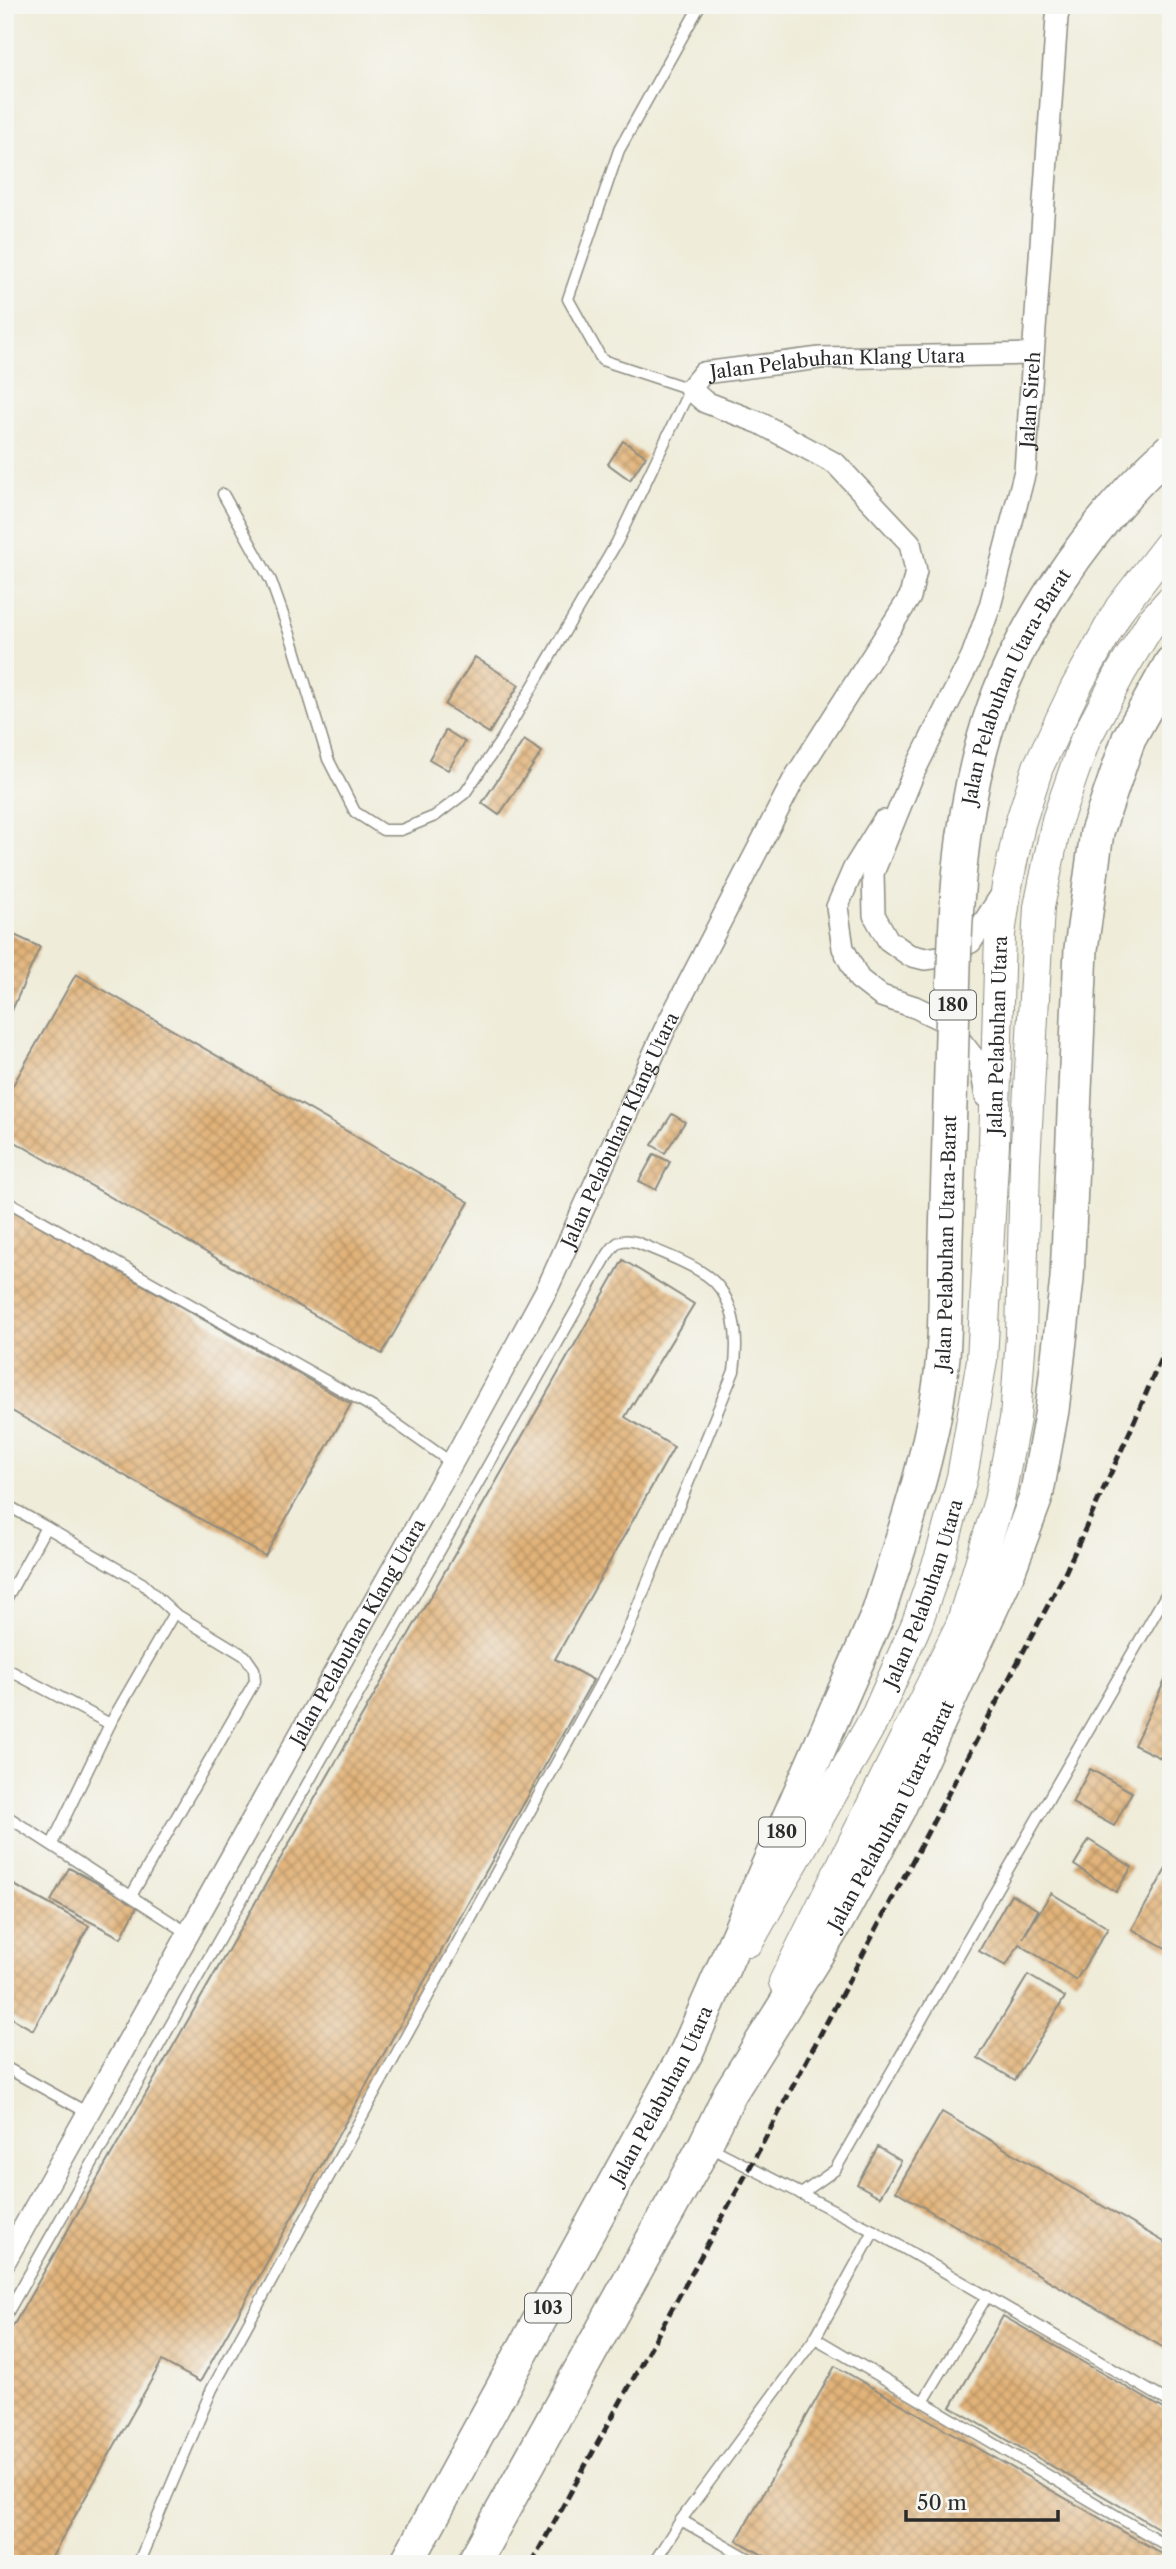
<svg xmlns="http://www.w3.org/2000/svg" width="1176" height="2569" font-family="'Libre Caslon Text',serif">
  <defs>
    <pattern id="building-cross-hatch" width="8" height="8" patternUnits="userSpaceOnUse" patternTransform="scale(1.75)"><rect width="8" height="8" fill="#e2b379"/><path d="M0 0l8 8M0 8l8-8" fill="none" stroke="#b79263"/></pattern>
  </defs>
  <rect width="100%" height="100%" fill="#f6f6f2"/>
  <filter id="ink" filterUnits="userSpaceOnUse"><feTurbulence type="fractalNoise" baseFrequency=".0143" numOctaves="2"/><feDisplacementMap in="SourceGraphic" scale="14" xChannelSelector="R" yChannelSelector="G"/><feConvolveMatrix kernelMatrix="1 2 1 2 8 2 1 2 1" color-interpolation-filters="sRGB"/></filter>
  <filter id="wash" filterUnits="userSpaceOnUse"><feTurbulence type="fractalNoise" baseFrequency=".00686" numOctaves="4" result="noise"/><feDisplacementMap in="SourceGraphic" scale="28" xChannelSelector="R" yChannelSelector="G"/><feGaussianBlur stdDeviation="1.57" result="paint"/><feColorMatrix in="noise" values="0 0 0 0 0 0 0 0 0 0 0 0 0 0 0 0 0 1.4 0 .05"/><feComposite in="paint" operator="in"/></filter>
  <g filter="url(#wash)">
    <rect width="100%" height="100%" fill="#efecd9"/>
    <g id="blocks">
      <g fill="url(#building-cross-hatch)">
        <polygon points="623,441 646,456 630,480 608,464"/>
        <polygon points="475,657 519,685 489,733 445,705"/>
        <polygon points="446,730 465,742 448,770 429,759"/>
        <polygon points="524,740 542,752 499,815 482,803"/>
        <polygon points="10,933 40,947 5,1026 5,944"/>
        <polygon points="76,974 469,1202 382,1354 5,1136 5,1099"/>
        <polygon points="672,1114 685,1122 665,1153 652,1145"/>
        <polygon points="654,1154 670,1162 656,1190 639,1181"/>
        <polygon points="5,1206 351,1404 265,1556 5,1407"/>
        <polygon points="623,1260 694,1304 625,1417 674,1447 555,1659 593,1680 200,2382 162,2361 48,2564 5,2564 5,2340"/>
        <polygon points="1171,1668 1171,1763 1134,1745"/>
        <polygon points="1090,1769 1132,1792 1114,1826 1072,1803"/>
        <polygon points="1089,1840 1132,1867 1116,1892 1074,1865"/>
        <polygon points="1171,1860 1171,1951 1132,1929"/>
        <polygon points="69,1868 138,1905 121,1938 51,1901"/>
        <polygon points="5,1880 89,1926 33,2030 5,2014"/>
        <polygon points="1051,1893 1108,1928 1076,1980 1019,1944 1006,1966 979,1951 1011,1894 1038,1910 1023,1938"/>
        <polygon points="1028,1975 1065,1997 1015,2080 978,2058"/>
        <polygon points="942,2112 1171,2246 1171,2352 896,2191"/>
        <polygon points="878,2147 901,2161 880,2197 857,2184"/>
        <polygon points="1003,2316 1171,2413 1171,2518 1163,2531 951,2407"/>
        <polygon points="835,2366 1171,2559 1171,2564 778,2564 737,2540"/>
        <polygon points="722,2557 734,2564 718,2564"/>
      </g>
    </g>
  </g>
  <g filter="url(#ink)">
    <use href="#blocks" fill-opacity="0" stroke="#8d8c82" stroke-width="2"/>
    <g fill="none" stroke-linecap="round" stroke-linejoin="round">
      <g stroke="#8d8c82" stroke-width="13">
        <g id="service">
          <polyline points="223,494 271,581 293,643 328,759 355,812 383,830 401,830 435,816 465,793 502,739 617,542 690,389 602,360 568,299 619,150 700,5"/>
          <polyline points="5,1200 374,1408 452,1463"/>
          <polyline points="5,1504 46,1527 5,1601"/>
          <polyline points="46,1527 142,1583 174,1613 245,1656 254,1669 255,1681 131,1896"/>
          <polyline points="5,1668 110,1724 52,1844"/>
          <polyline points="110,1724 174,1613"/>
          <polyline points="5,1815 188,1933"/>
          <polyline points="5,2067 88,2113"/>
          <polyline points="708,2146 874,2231 1171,2403"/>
          <polyline points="801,2194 835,2170 1171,1586"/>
          <path d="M5,2317L608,1254C617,1241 621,1238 636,1242C659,1252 686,1261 706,1275C736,1296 739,1338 734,1371L623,1642L212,2389L138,2564"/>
          <polyline points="815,2338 1171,2548"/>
          <polyline points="923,2402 987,2296"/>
          <polyline points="681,2520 758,2564"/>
          <polyline points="653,2564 681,2520 815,2338 874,2231"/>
        </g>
      </g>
      <g stroke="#8d8c82" stroke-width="24">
        <g id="minor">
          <polyline points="883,821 854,868 837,907 843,948 859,979 881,996 915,1007 946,1022 981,1067 986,1097"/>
          <path id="s1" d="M1000,897L971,942L940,957L925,959L909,955L888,940L874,915L873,873L914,772L972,656L990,606L1025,471L1057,17L1060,5"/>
          <path id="s2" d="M5,2261L452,1463L548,1287L665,1029L794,779L910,597L916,571L910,543L836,464L760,423L705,402L690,389L703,373L820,358L1033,354"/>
        </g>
      </g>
      <g stroke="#8d8c82" stroke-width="32">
        <g id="secondary">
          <path id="s3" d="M749,1941L877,1714L917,1623L941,1554L962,1477L982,1360L994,1144L1000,934L1007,886L1020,824L1038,767L1075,689L1120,608L1171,542"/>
          <polyline points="784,1982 961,1625 999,1501 1015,1419 1021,1336 1025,1162 1039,907 1057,820 1085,740 1121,672 1152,621 1171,600"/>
        </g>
      </g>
      <g stroke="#8d8c82" stroke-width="36">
        <g id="primary">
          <path id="s4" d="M406,2564L687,2051L878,1614"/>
          <path id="s5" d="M473,2564L705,2145L730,2093L833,1928L898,1810L1009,1570L1036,1497L1052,1410L1067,1279L1081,949L1097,832L1129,738L1171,663"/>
        </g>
      </g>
      <use href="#service" stroke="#fff" stroke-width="10"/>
      <use href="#minor" stroke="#fff" stroke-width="21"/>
      <use href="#secondary" stroke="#fff" stroke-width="30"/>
      <use href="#primary" stroke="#fff" stroke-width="33"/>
      <polyline stroke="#2b2b2b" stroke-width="5" stroke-dasharray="10 5" stroke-linecap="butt" points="531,2564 749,2169 1064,1575 1132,1427 1171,1334"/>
      <g stroke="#8d8c82" stroke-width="36" stroke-linecap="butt">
        <g id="primary-bridge">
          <path id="s6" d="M878,1614C905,1530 935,1444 943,1356C946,1317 945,1277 946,1238C948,1159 950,1080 953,1002C955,912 959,824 984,738C1013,633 1091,522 1171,449"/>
        </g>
      </g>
      <use href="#primary-bridge" stroke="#fff" stroke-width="33"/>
    </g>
  </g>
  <g text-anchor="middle" stroke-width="5" stroke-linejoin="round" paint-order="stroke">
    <g fill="#f6f6f2" stroke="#686867" stroke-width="2">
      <rect x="930" y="990.5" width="46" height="29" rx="5"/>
      <rect x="759" y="1817.5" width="46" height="29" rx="5"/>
      <rect x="525" y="2293.5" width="46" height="29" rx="5"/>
    </g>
    <g font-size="18" font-weight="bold" fill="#2b2b2b">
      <text x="953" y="1011">180</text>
      <text x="782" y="1838">180</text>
      <text x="548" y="2314">103</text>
    </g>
    <g font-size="19" fill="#2b2b2b" stroke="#f6f6f2">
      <text dy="7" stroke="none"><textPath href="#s2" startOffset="2380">Jalan Pelabuhan Klang Utara</textPath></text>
      <text dy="7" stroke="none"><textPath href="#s1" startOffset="719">Jalan Sireh</textPath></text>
      <text dy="7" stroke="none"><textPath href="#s6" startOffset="947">Jalan Pelabuhan Utara-Barat</textPath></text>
      <text dy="7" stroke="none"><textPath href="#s3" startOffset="957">Jalan Pelabuhan Utara</textPath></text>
      <text dy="7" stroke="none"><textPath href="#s2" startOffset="1288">Jalan Pelabuhan Klang Utara</textPath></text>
      <text dy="7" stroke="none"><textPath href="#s6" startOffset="380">Jalan Pelabuhan Utara-Barat</textPath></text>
      <text dy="7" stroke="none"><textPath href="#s3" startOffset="390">Jalan Pelabuhan Utara</textPath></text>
      <text dy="7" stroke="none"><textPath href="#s2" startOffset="721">Jalan Pelabuhan Klang Utara</textPath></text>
      <text dy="7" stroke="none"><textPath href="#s5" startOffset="858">Jalan Pelabuhan Utara-Barat</textPath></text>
      <text dy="7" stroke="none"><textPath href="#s4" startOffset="534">Jalan Pelabuhan Utara</textPath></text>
    </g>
  </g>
  <rect width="1176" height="2569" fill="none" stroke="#f6f6f2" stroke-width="28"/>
  <path d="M906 2510v10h152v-10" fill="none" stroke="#2b2b2b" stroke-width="3.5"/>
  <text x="917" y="2510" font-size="21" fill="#2b2b2b" stroke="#f6f6f2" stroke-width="5" paint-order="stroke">50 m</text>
</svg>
